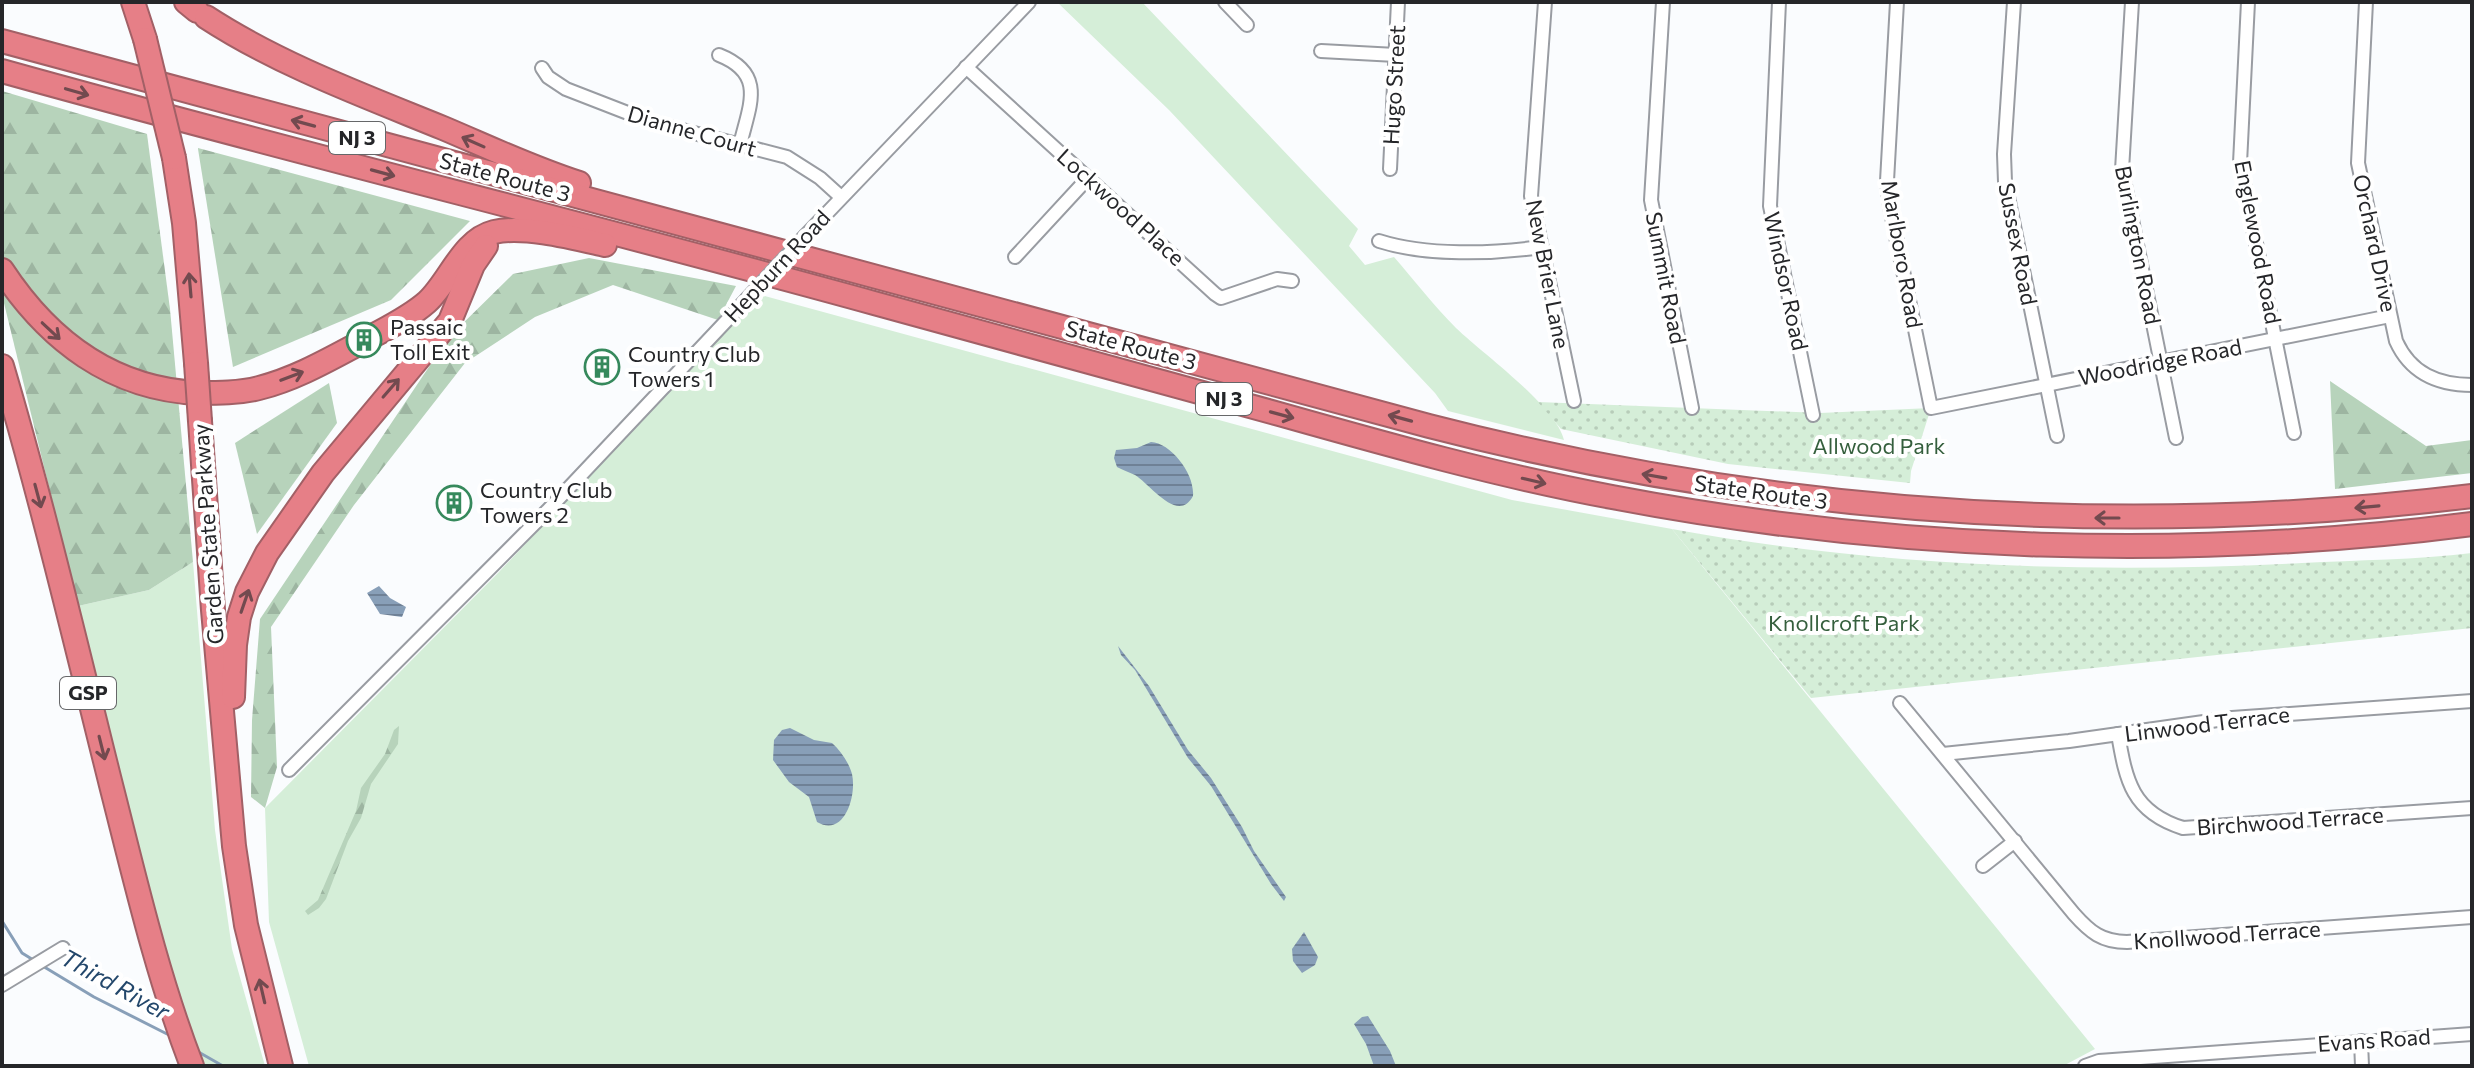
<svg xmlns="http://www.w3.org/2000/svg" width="2474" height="1068" font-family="Commissioner,sans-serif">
  <defs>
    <pattern id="forest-firs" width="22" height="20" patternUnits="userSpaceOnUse" patternTransform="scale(2)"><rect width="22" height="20" fill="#b7d3bb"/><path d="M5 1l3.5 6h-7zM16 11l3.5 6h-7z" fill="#9db5a1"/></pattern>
    <pattern id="park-dots" width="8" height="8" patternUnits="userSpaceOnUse" patternTransform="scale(2)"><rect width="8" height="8" fill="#d5eed8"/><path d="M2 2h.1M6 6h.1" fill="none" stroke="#b7ccb9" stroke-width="1.8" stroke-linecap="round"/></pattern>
    <pattern id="water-rules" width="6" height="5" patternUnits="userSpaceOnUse" patternTransform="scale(2)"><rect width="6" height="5" fill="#889fb8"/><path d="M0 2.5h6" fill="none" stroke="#6f8196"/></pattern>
  </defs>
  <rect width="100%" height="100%" fill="#fafcfe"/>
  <g fill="#d5eed8">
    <path d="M1057,2H1142L1358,229L1349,246L1365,265L1394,257C1415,281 1434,306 1456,328C1483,354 1556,406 1564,440L1448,411L1435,393L1169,110Z"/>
    <polygon points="761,295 1512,500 1672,529 2095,1049 2063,1066 309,1066 269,922 265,808 498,573"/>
    <polygon points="193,562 215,830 232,949 265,1066 201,1066 176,998 78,606 149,590"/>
  </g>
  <g fill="url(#forest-firs)">
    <polygon points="2,91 147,134 170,309 193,562 149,590 78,606 2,295"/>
    <polygon points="198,149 198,148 470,221 391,300 233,367"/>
    <polygon points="589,258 736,286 718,320 613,285 535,317 465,363 354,505 271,627 277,767 265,808 251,797 252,720 260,619 449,337 513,274"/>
    <polygon points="2330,381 2426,446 2472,440 2472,473 2335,489"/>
    <polygon points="329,383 337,423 257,534 235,443"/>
    <polygon points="399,726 398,744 371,784 361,818 348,841 326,899 319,908 308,915 305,911 318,900 356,811 361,788 385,754 394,730"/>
  </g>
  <g fill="url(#park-dots)">
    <polygon points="1538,402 1820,413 1931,408 1911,471 1910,483 1728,464 1561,429"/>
    <path d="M1672,529C1879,567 2092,574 2302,563C2358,560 2416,560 2472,553V628L1811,698Z"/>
  </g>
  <g fill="url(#water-rules)">
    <path d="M1151,442C1171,443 1195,474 1193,496C1178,524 1151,485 1135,475C1129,472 1122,470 1117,467L1114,458L1116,450L1137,448Z"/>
    <polygon points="379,586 390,598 406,607 402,617 380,614 367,593"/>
    <polygon points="1118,646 1149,686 1188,750 1211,778 1242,827 1254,851 1286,897 1284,901 1271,884 1211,786 1188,758 1135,670 1121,655"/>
    <path d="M790,728L814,740L832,743C841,751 849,763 852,774C857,796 844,838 817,822L809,797L789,782L773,760L774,740L782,730Z"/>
    <polygon points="1304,932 1318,957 1315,965 1302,973 1293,961 1292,949"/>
    <polygon points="1368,1016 1390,1051 1396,1066 1374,1066 1366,1044 1354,1024 1362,1017"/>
  </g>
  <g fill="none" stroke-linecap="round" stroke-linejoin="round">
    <g stroke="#889fb8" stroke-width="3">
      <polyline points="2,921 22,953 35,961"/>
      <polyline points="41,965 94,997 171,1036"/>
      <polyline points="195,1050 223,1066"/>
    </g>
    <g stroke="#999ca2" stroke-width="16">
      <g id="street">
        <polyline points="1225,2 1247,25"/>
        <polyline points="1545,2 1531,196 1574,401"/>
        <polyline points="1663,2 1651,200 1692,408"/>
        <polyline points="1779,2 1770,206 1813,415"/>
        <polyline points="1897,2 1887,181 1890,207 1931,408 2390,316"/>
        <polyline points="2014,2 2004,154 2005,182 2057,436"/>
        <polyline points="2132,2 2122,170 2176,438"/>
        <polyline points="2248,2 2240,163 2294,433"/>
        <path d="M2366,2L2358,163L2396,341C2411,374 2438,385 2472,385"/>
        <polyline points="1321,51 1396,55"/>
        <path d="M719,55C767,74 749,106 740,145"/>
        <polyline points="966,67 1215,294 1221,298 1277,279 1292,281"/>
        <polyline points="542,68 548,77 566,89 651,122 787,157 820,178 841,197"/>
        <polyline points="1390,169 1398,2"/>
        <polyline points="806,235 1029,2"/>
        <path d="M1379,241C1426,256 1492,254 1541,247"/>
        <polyline points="1015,257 1088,178"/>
        <path d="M1900,703L2074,914C2090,932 2102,942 2127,942L2472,917"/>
        <path d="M2118,734C2126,781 2132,812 2183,828L2472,808"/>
        <polyline points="1943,754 2069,741 2232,718 2472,701"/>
        <polyline points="289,770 547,511 746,300"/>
        <polyline points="1983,866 2015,841"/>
        <polyline points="2,985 63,948"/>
        <polyline points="2361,1041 2362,1066"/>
        <polyline points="2085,1066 2099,1061 2472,1034"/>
      </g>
    </g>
    <g stroke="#a26066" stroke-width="26">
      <g id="highway">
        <polyline points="133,2 145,39"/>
        <polyline points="186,2 197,11"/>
        <path d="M206,17C278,64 362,95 443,128C488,147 532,168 579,183"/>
        <path d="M2,41L1429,426C1774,515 2119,539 2472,496"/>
        <path d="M2,71C292,152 584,223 874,303C1009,340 1144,377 1279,414C1389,445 1499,476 1612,497C1895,551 2186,561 2472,524"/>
        <polyline points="174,158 184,223 196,363"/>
        <path d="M2,270C48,340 112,389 198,393C218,393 239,393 259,388C295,379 328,360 360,343"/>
        <path d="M369,338C389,327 410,317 427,302C450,281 462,240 494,232C524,225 574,238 605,245"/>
        <path d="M2,366C43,505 76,645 111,785C135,879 157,975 192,1066"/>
        <polyline points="200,421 213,610 234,846 246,925 281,1066"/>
        <polyline points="233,697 235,645 239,617 247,592 267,553 323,473 450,321 473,265 486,246"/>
      </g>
    </g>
    <use href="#street" stroke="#fff" stroke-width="12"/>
    <use href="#highway" stroke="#e67f87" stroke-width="22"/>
    <g stroke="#999ca2" stroke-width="16" stroke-linecap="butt">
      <polyline id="street-bridge" points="746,300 806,235"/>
    </g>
    <g stroke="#a26066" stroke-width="26" stroke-linecap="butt">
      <g id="highway-bridge">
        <polyline points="145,39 174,158"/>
        <polyline points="196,363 200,421"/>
      </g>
    </g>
    <use href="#street-bridge" stroke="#fff" stroke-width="12"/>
    <use href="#highway-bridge" stroke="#e67f87" stroke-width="22"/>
  </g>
  <defs><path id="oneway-shaft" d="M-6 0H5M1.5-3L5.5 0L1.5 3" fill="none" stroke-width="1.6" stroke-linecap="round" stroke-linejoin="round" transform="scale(2)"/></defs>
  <g stroke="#724a4f">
    <use href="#oneway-shaft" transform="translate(77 92) rotate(16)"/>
    <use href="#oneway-shaft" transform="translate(303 123) rotate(-165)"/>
    <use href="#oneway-shaft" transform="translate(473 142) rotate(-156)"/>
    <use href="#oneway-shaft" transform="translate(383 173) rotate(15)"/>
    <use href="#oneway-shaft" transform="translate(190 285) rotate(-95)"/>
    <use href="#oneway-shaft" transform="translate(51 331) rotate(43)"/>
    <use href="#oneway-shaft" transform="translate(292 376) rotate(-21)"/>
    <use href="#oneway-shaft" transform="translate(391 388) rotate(-49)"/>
    <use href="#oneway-shaft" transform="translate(1282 415) rotate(15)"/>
    <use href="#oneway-shaft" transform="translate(1400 418) rotate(-165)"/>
    <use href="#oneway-shaft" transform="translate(1654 476) rotate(-170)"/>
    <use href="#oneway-shaft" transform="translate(1534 481) rotate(13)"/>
    <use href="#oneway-shaft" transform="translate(38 496) rotate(75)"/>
    <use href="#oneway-shaft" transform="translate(2367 507) rotate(175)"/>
    <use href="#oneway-shaft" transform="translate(2107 518) rotate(-180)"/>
    <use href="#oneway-shaft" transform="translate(245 601) rotate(-71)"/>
    <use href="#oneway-shaft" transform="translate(102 748) rotate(76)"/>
    <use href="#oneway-shaft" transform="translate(262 991) rotate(-103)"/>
  </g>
  <defs>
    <g id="building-ring" transform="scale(1.8)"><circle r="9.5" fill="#fff" stroke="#36895c" stroke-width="1.5"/><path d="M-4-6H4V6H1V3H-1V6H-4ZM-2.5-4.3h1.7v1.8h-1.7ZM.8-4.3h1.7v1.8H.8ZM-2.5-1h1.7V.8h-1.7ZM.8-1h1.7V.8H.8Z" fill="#36895c"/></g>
  </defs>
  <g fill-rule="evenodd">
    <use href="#building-ring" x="364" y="340"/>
    <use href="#building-ring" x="602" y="367"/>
    <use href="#building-ring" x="454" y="503"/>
  </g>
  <g text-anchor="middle" stroke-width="8" stroke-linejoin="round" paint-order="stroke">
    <g fill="#fff" stroke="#666769" stroke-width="2">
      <rect x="329" y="122" width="56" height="32" rx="6"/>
      <rect x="1196" y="383" width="56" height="32" rx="6"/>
      <rect x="60" y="677" width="56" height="32" rx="6"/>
    </g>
    <g font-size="20" font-weight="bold" fill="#252629">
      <text x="357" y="145">NJ 3</text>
      <text x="1224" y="406">NJ 3</text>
      <text x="88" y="700">GSP</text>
    </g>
    <g font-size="22" fill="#252629" stroke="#fff">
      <text transform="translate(1394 85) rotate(-87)" y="8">Hugo Street</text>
      <text transform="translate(692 131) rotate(16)" y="8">Dianne Court</text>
      <text transform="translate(505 177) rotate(15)" y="8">State Route 3</text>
      <text transform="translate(1121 207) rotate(42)" y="8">Lockwood Place</text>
      <text transform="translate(2258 242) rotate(79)" y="8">Englewood Road</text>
      <text transform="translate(2375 243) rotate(78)" y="8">Orchard Drive</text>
      <text transform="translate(2018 244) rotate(79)" y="8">Sussex Road</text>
      <text transform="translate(2138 245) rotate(79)" y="8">Burlington Road</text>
      <text transform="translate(1902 254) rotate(80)" y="8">Marlboro Road</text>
      <text transform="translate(777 266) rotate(-47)" y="8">Hepburn Road</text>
      <text transform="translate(1548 274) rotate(79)" y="8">New Brier Lane</text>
      <text transform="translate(1666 278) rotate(79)" y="8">Summit Road</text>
      <text transform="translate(1786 281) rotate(78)" y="8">Windsor Road</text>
      <text transform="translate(1131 345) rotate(15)" y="8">State Route 3</text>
      <text transform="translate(2160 362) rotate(-11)" y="8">Woodridge Road</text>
      <text transform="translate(1761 492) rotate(8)" y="8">State Route 3</text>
      <text transform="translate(208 534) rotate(-94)" y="8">Garden State Parkway</text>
      <text transform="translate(2207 724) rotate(-7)" y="8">Linwood Terrace</text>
      <text transform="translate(2290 821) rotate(-4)" y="8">Birchwood Terrace</text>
      <text transform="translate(2227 935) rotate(-4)" y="8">Knollwood Terrace</text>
      <text transform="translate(2374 1040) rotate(-4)" y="8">Evans Road</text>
    </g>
    <g font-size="22" fill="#252629" stroke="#fff" text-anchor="start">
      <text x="390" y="335">Passaic<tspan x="390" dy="25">Toll Exit</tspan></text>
      <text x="628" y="362">Country Club<tspan x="628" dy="25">Towers 1</tspan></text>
      <text x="480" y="498">Country Club<tspan x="480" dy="25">Towers 2</tspan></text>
    </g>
    <g font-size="22" fill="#355f3d" stroke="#fff">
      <text x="1879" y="454">Allwood Park</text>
      <text x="1844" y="631">Knollcroft Park</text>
    </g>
    <g font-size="24" font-style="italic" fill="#23476b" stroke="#fff">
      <text transform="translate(115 985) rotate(29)" y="8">Third River</text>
    </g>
  </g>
  <rect width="2474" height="1068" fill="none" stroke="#252629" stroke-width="8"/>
</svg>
